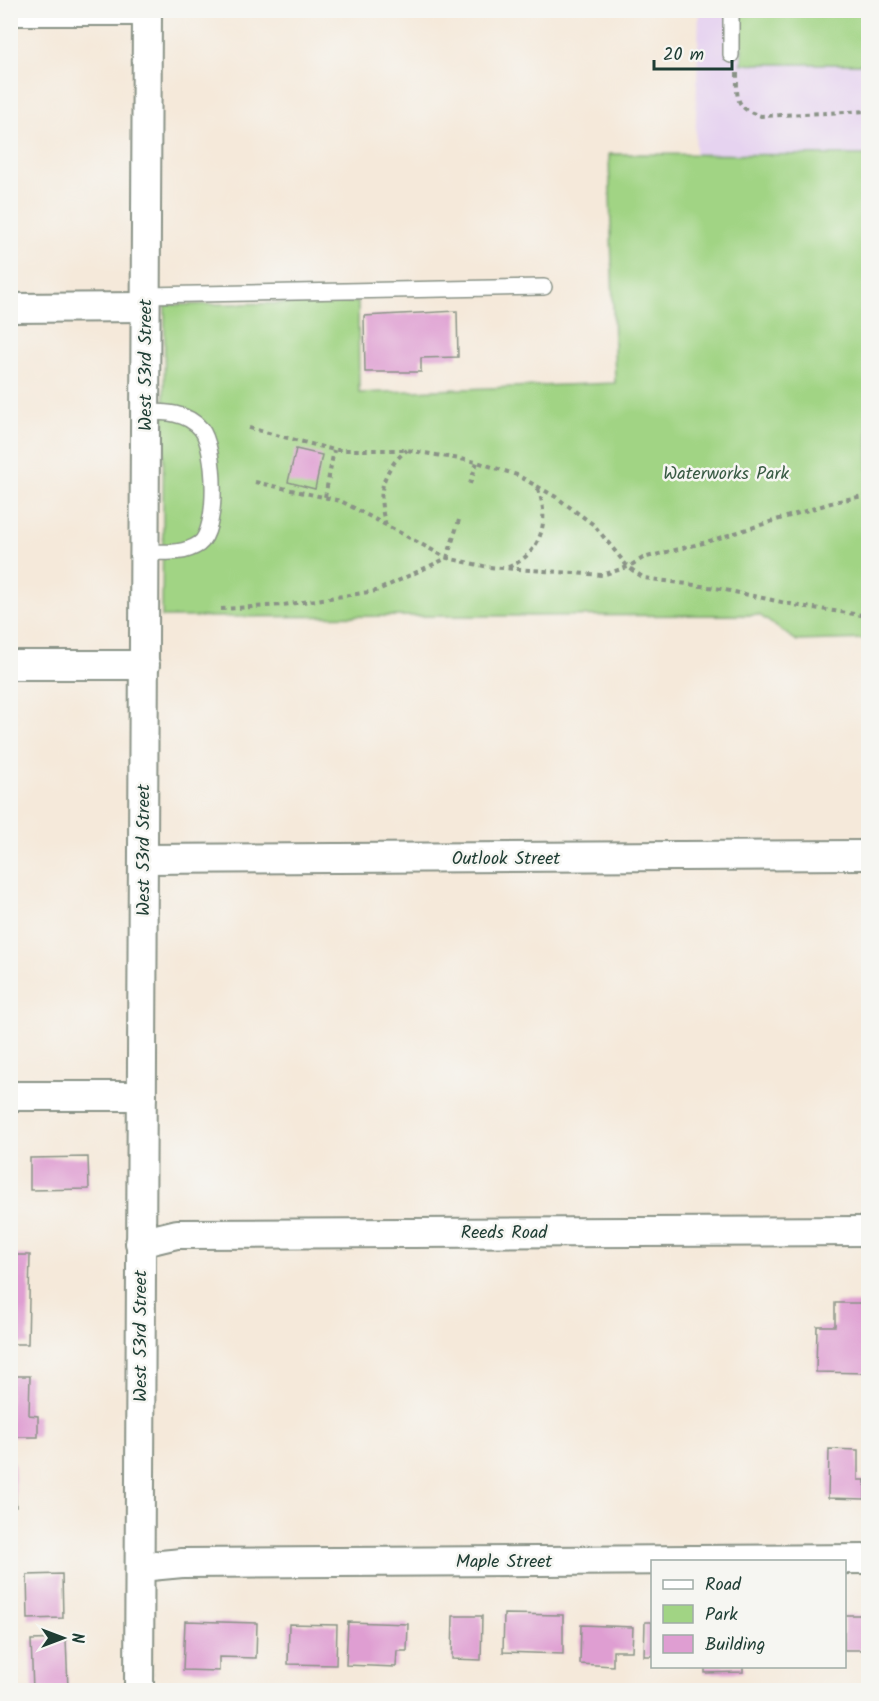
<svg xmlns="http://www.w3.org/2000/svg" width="879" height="1701" font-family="Kalam,sans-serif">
  <rect width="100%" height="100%" fill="#f6f6f2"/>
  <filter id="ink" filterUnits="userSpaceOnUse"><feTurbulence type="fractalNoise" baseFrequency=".0167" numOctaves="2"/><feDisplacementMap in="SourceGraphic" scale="12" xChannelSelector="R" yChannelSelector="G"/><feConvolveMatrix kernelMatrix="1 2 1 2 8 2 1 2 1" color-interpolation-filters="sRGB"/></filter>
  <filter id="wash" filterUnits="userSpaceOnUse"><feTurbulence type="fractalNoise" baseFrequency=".008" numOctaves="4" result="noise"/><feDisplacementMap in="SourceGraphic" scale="24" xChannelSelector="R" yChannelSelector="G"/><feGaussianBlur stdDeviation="1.35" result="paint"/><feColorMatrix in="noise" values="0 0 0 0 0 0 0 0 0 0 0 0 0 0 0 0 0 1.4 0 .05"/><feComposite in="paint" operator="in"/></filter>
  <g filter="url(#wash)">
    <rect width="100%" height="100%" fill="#f5e9da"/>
    <polygon fill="#e6d3f0" points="699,11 868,11 868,155 695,155"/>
    <g fill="#a1d484" stroke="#60885c" stroke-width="1.5">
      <rect x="742" y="11" width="126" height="53"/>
      <polygon points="609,154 868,155 868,639 797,641 759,615 162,617 165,305 358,302 359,393 615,383"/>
    </g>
    <g id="blocks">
      <g fill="#df9ed2">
        <polygon points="457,311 458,357 421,358 421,372 365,372 364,316"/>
        <polygon points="296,449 322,455 315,489 288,482"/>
        <polygon points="88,1157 89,1189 30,1190 30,1158"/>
        <polygon points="10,1255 30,1255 28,1344 10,1344"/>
        <polygon points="835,1303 868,1303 868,1373 816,1372 817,1326 835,1326"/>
        <polygon points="10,1376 30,1376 29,1415 38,1416 38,1437 10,1437"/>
        <polygon points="829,1449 858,1450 858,1480 865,1480 865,1499 828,1498"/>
        <polygon points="10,1462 14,1462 16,1507 10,1507"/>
        <polygon points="62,1574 63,1618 28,1619 27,1575"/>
        <polygon points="504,1614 563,1615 563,1654 503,1652"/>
        <rect x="844" y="1615" width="24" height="35"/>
        <polygon points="453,1616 482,1616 481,1660 452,1659"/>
        <polygon points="185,1621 257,1623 256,1658 219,1657 219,1671 183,1670"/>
        <polygon points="348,1622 408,1624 407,1651 397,1651 396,1667 346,1665"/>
        <polygon points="645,1622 652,1622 652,1656 644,1656"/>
        <polygon points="289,1624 337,1625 336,1665 288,1664"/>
        <polygon points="581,1625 633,1627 632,1651 613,1651 613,1666 580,1664"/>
        <polygon points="66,1639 68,1689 33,1690 31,1640"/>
        <polygon points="705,1666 743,1666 743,1672 705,1673"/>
      </g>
    </g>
  </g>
  <g filter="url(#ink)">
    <use href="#blocks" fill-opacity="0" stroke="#8a9387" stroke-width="1.5"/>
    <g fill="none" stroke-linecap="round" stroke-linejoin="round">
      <g stroke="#8a9387" stroke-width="18">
        <g id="lane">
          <polyline points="731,10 731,55"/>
          <polyline points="146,295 544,287"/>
          <path d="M145,552C163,552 183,555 199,544C219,530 216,447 201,429C187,412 165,412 145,412"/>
        </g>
      </g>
      <g stroke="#8a9387" stroke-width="32">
        <g id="street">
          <polyline points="10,11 147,11"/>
          <polyline points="10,308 145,307"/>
          <polyline points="10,665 145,665"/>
          <polyline points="143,859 868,855"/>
          <polyline points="10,1096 142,1096"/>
          <polyline points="140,1243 177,1234 868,1231"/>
          <polyline points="140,1567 182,1563 868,1559"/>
          <polyline points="139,1690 147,10"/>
        </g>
      </g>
      <g stroke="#8a9387" stroke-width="4" stroke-dasharray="4.5 4.5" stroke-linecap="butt">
        <path d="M737,73C737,97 734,108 761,116L868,111"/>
        <polyline points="249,428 334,450 407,450 477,462 517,475 556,497 594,525 628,567 644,578 716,588 800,606 868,616"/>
        <polyline points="255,482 341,501 447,558 488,567 602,575 628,567 643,558 703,543 834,502 868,495"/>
        <polyline points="470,484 477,462"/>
        <polyline points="325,497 334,450"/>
        <path d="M386,525C376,494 382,470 407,450"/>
        <path d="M508,567C542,554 551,519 537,487"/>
        <polyline points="221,609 283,605 376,591 447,558 459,520"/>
      </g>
      <use href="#lane" stroke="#fff" stroke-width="15"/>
      <use href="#street" stroke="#fff" stroke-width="28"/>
    </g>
  </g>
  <g text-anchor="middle" stroke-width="5" stroke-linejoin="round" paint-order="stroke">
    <g font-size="18" fill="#1f3d34" stroke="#f6f6f2">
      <text transform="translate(145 365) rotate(-90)" y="6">West 53rd Street</text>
      <text transform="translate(143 850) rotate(-90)" y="6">West 53rd Street</text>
      <text x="506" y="864">Outlook Street</text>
      <text x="504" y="1238">Reeds Road</text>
      <text transform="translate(140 1336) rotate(-90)" y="6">West 53rd Street</text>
      <text x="504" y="1567">Maple Street</text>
    </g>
    <g font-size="18" fill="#395b44" stroke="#f6f6f2">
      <text x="726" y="479">Waterworks Park</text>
    </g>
  </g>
  <rect width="879" height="1701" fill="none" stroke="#f6f6f2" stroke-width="36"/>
  <rect x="651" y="1560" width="195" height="108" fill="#f6f6f2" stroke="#a0aca6" stroke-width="1.5"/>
  <rect x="663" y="1580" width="30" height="9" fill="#ffffff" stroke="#a0aca6" stroke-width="1.5"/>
  <text x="705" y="1590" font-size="18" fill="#1f3d34">Road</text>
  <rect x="663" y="1605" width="30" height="18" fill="#a1d484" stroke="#a0aca6" stroke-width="1.5"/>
  <text x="705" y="1620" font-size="18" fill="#1f3d34">Park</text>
  <rect x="663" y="1635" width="30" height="18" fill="#df9ed2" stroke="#a0aca6" stroke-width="1.5"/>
  <text x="705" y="1650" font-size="18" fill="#1f3d34">Building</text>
  <g transform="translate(63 1638) rotate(90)" stroke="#f6f6f2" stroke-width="4.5" paint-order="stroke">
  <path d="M0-4.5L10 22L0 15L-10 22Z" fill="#1f3d34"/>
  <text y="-9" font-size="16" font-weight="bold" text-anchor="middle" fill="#1f3d34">N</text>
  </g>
  <path d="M654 60v9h78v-9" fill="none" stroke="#1f3d34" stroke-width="3"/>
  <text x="663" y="60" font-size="18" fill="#1f3d34" stroke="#f6f6f2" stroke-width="4.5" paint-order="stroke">20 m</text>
</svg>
